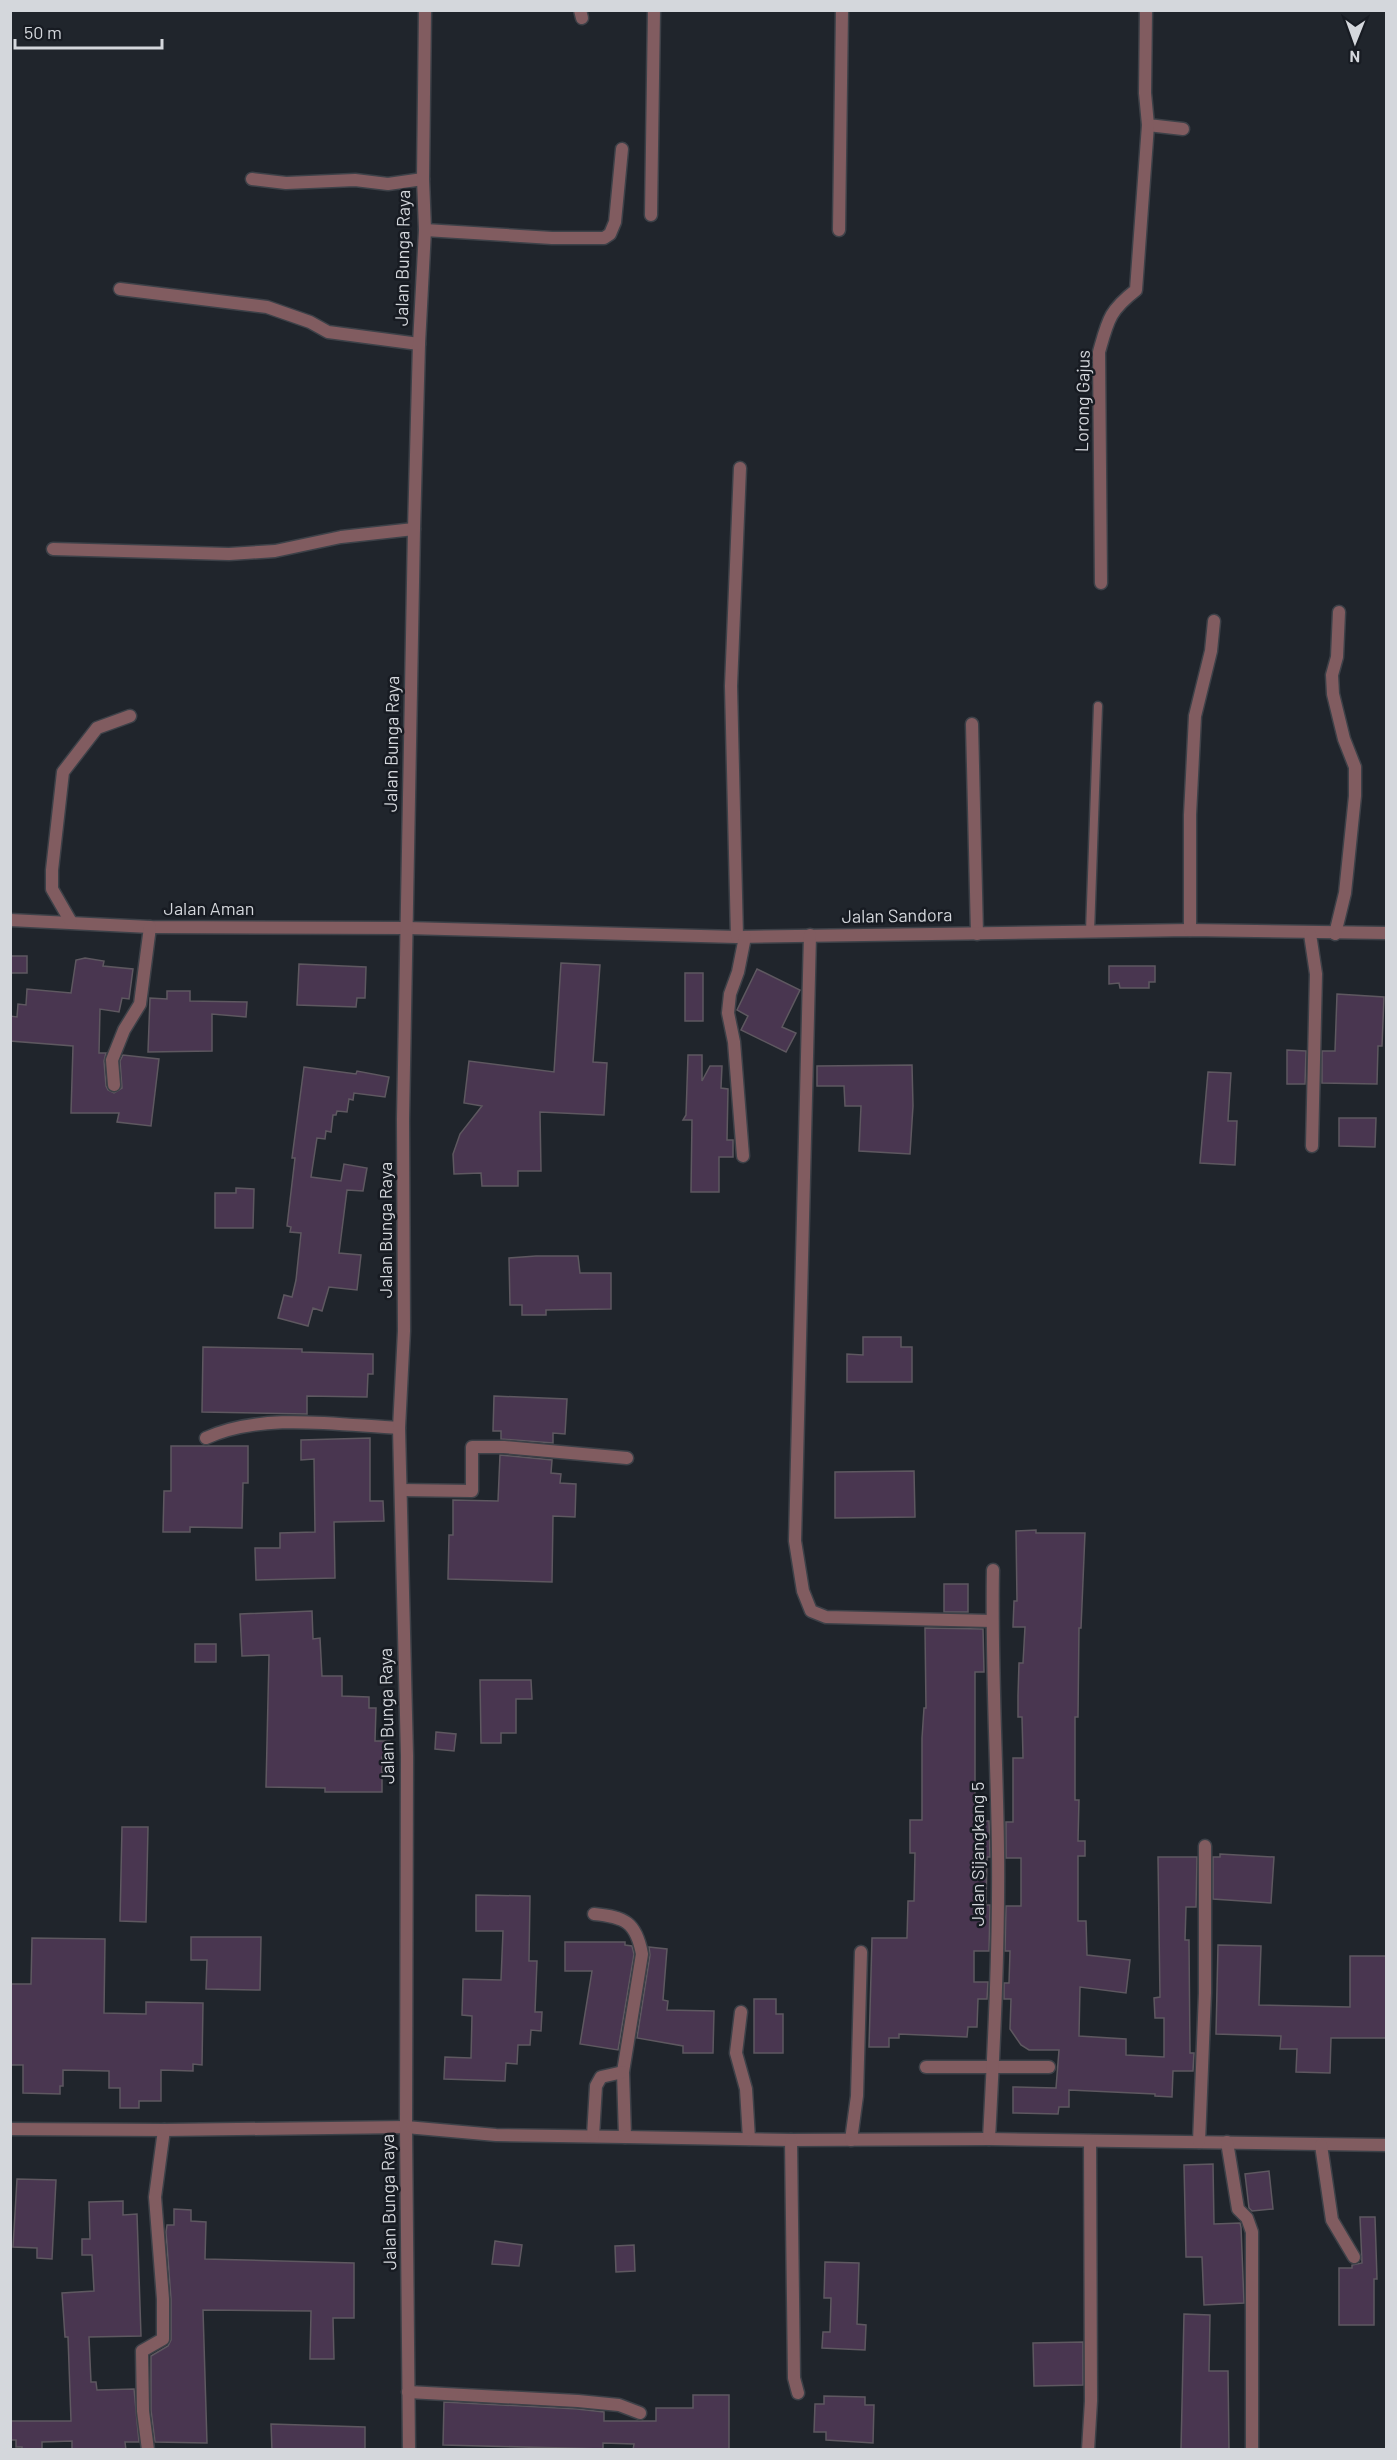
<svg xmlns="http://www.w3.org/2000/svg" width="1397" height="2460" font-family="Barlow,sans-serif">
  <rect width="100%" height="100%" fill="#20252c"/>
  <g fill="#493650" stroke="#5e5860" stroke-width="1.5">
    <rect x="10" y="956" width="17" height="17"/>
    <polygon points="85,958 104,961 103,966 133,969 129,999 122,998 119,1012 100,1009 99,1053 106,1053 104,1061 106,1086 108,1090 114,1093 122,1088 120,1061 123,1055 159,1059 151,1126 117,1122 119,1113 71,1113 73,1046 10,1041 10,1016 17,1017 18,1004 26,1005 27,989 71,993 76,960"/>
    <polygon points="561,963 600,965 593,1062 607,1063 604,1115 540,1112 541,1171 518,1171 518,1186 482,1186 481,1173 454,1174 453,1154 460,1134 482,1106 464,1103 469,1061 554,1072"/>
    <polygon points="299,964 366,967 365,998 357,998 356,1007 297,1005"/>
    <polygon points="1109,966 1155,966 1155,982 1149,982 1149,988 1120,988 1119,983 1109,984"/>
    <polygon points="757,969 800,990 782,1027 796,1033 786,1052 741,1030 748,1016 737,1010"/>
    <rect x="685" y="973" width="18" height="48"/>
    <polygon points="167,991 190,991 190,1001 247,1002 246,1017 212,1014 212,1051 148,1052 150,998 167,999"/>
    <polygon points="1337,994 1384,997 1382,1046 1378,1046 1377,1084 1322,1083 1322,1051 1335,1051"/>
    <polygon points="1287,1050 1306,1051 1305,1084 1287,1084"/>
    <polygon points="688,1055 702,1055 702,1081 710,1066 722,1066 721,1088 728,1089 727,1140 733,1140 733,1157 719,1157 719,1192 691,1192 692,1120 683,1120 686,1115"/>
    <polygon points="912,1065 913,1106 910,1154 859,1151 861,1106 845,1106 844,1086 817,1086 817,1066"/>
    <polygon points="304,1067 356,1074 357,1071 389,1077 385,1097 354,1093 353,1100 349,1099 347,1112 337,1111 336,1115 333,1115 331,1132 326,1131 325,1139 317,1138 311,1177 341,1181 344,1164 367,1168 363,1191 347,1190 339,1253 361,1255 357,1290 329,1287 322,1311 313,1308 308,1326 278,1318 284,1295 292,1297 296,1280 301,1233 290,1232 291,1227 287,1226 295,1158 292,1158"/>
    <polygon points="1208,1072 1231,1073 1228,1121 1237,1121 1235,1165 1200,1163"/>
    <polygon points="1339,1118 1376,1118 1375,1147 1339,1146"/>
    <polygon points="236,1188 254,1189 253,1228 215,1228 215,1193 236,1193"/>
    <polygon points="536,1256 578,1256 580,1273 611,1273 611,1309 546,1310 546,1315 522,1315 522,1305 510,1305 509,1258"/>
    <polygon points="863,1337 901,1337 901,1347 912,1347 912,1382 847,1382 847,1354 863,1355"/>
    <polygon points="203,1347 302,1349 302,1352 373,1354 373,1374 368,1374 367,1397 307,1396 307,1414 202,1412"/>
    <polygon points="494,1396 567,1399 565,1434 553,1433 553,1443 501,1439 501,1431 493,1431"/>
    <polygon points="370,1438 370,1501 383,1501 384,1521 334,1522 335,1578 256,1580 255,1548 280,1548 280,1533 315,1532 314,1459 301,1460 301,1440"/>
    <polygon points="171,1446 248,1446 248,1483 243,1483 242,1528 190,1527 190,1532 163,1532 164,1491 171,1491"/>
    <polygon points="500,1455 552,1460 551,1473 561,1474 560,1483 576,1484 575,1517 553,1516 552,1582 448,1579 449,1535 453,1535 453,1500 498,1501"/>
    <polygon points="914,1471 915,1517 835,1518 835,1472"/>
    <polygon points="1036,1530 1036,1533 1085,1533 1081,1628 1079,1628 1078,1717 1075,1717 1075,1800 1079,1800 1078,1841 1085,1841 1085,1856 1078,1856 1078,1921 1086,1921 1087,1955 1130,1960 1126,1993 1080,1987 1079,2036 1126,2039 1126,2055 1164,2057 1164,2018 1155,2018 1154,1998 1160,1997 1158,1857 1197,1857 1196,1907 1186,1907 1185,1940 1189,1940 1190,2053 1194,2053 1193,2071 1173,2071 1172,2097 1155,2096 1155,2094 1069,2090 1069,2107 1059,2107 1058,2114 1013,2113 1013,2087 1056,2088 1059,2050 1029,2050 1021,2045 1010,2029 1011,1999 1004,1999 1004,1983 1009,1983 1010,1951 1005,1951 1006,1906 1021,1906 1021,1858 1006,1858 1006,1822 1013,1822 1013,1758 1023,1758 1022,1717 1018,1717 1018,1696 1019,1663 1023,1663 1025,1627 1013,1627 1014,1601 1017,1601 1016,1531"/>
    <rect x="944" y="1584" width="24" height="28"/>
    <polygon points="312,1611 313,1639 320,1638 322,1676 342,1676 342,1696 369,1697 369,1708 376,1708 375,1741 390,1741 390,1757 382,1757 382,1792 325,1792 325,1788 266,1787 269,1655 242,1656 240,1614"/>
    <polygon points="925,1628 983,1629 984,1672 975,1672 975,1821 989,1821 990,1857 987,1857 986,1905 990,1905 989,1951 974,1951 974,1982 988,1982 987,1999 978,1999 977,2027 968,2027 967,2037 899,2034 899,2038 889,2038 889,2047 869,2047 872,1938 907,1938 908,1901 914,1901 915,1853 910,1853 910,1820 922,1820 922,1738 924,1708 926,1708"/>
    <rect x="195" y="1644" width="21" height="18"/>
    <polygon points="480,1680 531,1680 532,1699 516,1699 516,1733 501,1733 501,1743 481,1743"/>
    <polygon points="436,1732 456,1734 454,1751 435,1749"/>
    <polygon points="122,1827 148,1827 146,1922 120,1921"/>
    <polygon points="1220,1854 1274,1857 1271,1903 1213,1899 1213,1857 1220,1857"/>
    <polygon points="476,1895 530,1896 529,1961 537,1961 535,2012 542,2012 541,2031 531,2030 530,2045 518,2045 517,2064 506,2063 505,2081 444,2079 445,2057 471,2058 472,2016 462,2015 463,1979 501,1980 503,1931 476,1931"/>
    <polygon points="191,1937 261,1937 260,1990 206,1989 207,1960 191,1960"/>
    <polygon points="32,1938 105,1939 104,2013 146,2014 146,2002 203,2003 202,2065 193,2064 193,2071 161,2070 161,2101 139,2101 139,2108 120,2108 120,2088 109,2088 109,2071 63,2070 63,2086 60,2086 60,2094 23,2093 23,2065 10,2065 10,1984 31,1984"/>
    <polygon points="565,1942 625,1942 625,1945 632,1946 634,1954 618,2050 580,2044 592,1971 565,1971"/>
    <polygon points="1218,1945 1261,1946 1259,2005 1350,2007 1350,1956 1386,1956 1386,2038 1331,2038 1330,2073 1296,2072 1297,2049 1280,2049 1281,2036 1216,2034"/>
    <polygon points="649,1947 667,1949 663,2000 668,2001 667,2010 714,2011 713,2053 683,2053 683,2046 637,2038 650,1955"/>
    <polygon points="754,1999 776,1999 776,2014 783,2014 783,2053 754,2053"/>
    <polygon points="1213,2164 1214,2224 1240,2223 1241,2227 1244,2303 1204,2305 1202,2257 1186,2257 1184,2165"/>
    <polygon points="1269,2171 1273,2209 1252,2211 1249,2208 1245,2174"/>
    <polygon points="17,2179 56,2180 52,2259 37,2258 37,2248 13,2247"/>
    <polygon points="123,2201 123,2215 137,2214 141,2336 89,2337 91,2382 96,2382 97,2390 134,2389 139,2442 125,2442 126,2450 72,2450 72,2441 42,2442 42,2450 22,2450 22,2447 16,2447 16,2440 10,2440 10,2421 71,2421 68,2337 65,2337 62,2293 94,2291 92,2255 82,2255 82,2239 90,2239 89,2202"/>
    <polygon points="174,2209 191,2210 191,2221 206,2222 205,2259 354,2263 354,2318 333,2318 334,2359 310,2359 311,2311 203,2310 207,2443 155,2442 151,2410 151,2356 168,2346 171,2340 171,2299 166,2232 167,2225 174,2225"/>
    <polygon points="1360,2217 1375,2217 1377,2279 1374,2279 1374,2325 1339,2325 1339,2268 1352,2268 1352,2265 1362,2263"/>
    <polygon points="495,2241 522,2245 519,2266 492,2264"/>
    <polygon points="634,2245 635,2271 616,2272 615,2246"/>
    <polygon points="825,2262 859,2263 857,2324 866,2325 865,2350 822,2348 823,2332 830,2332 831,2298 824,2298"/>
    <polygon points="1184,2314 1210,2315 1209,2371 1228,2371 1229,2450 1181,2450"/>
    <polygon points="1083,2342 1083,2385 1034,2386 1033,2343"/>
    <polygon points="693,2395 729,2395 729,2450 633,2450 634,2444 603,2443 603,2449 443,2445 444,2402 577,2409 604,2412 604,2421 656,2421 656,2408 693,2408"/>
    <polygon points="824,2396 865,2397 865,2405 874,2405 873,2443 826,2440 826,2432 814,2432 815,2404 824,2404"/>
    <polygon points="271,2424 365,2427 365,2450 272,2450"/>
  </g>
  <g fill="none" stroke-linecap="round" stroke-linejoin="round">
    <g stroke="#3d4148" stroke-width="11">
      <polyline id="service" points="1090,932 1098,706"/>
    </g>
    <g stroke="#3d4148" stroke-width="15">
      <g id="minor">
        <polyline points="580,10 582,18"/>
        <polyline points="1146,10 1145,93 1148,125 1183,129"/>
        <polyline points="252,179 286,183 355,180 388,184 423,179"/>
        <polyline points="651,215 654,10"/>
        <polyline points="425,230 552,238 604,238 610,234 615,222 622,149"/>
        <polyline points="839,230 842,10"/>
        <polyline points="120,289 267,307 310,322 328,332 419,344"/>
        <polyline points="53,549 229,554 275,551 341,537 414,529"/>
        <path d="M1101,583L1099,352C1108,320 1109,311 1136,290L1148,125"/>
        <polyline points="972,724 977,934"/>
        <polyline points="10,920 150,927 407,928 737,937 1190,930 1386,933"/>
        <polyline points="71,922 52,889 52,870 63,772 97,728 130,716"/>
        <polyline points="1190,930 1190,815 1195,716 1211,651 1214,621"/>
        <polyline points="1310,934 1316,974 1312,1146"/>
        <polyline points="1335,934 1345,893 1355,796 1355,767 1344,739 1333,694 1332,675 1337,657 1339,612"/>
        <polyline points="810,935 795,1541 803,1591 811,1611 826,1617 992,1621"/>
        <polyline points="737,937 731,686 740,468"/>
        <polyline points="114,1085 112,1060 124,1030 140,1004 150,927"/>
        <polyline points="743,1156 734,1042 728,1013 730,994 738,972 745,937"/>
        <path d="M206,1438C262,1412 339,1425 399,1428"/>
        <polyline points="401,1490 472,1491 472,1447 504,1447 627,1458"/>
        <path d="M594,1914C625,1917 636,1922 642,1954L623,2072L625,2137"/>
        <polyline points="741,2012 736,2053 746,2089 749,2139"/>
        <polyline points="926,2067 1049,2067"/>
        <polyline points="10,2129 164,2130 406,2127 496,2135 625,2137 791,2140 989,2139 1386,2145"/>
        <polyline points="593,2136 596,2086 601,2077 623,2072"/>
        <path d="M989,2139C994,2043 999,1948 998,1852C997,1758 991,1664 993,1570"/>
        <polyline points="791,2140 794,2378 798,2393"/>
        <polyline points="851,2140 857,2096 861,1952"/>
        <polyline points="1199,2142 1205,1993 1205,1846"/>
        <polyline points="1227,2142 1238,2209 1247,2218 1252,2232 1252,2450"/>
        <polyline points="1321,2145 1332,2220 1354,2257"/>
        <polyline points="408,2392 578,2401 619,2405 640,2413"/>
        <polyline points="148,2450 143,2411 142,2351 163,2339 163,2299 155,2197 164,2130"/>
        <polyline points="1088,2450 1091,2401 1090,2141"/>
      </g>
    </g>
    <g stroke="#3d4148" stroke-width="15">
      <polyline id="tertiary" points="409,2450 406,2127 407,1756 399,1428 404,1331 403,1119 414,529 419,344 425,230 423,179 425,10"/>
    </g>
    <use href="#service" stroke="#815c60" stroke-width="8"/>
    <use href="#minor" stroke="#815c60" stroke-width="12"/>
    <use href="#tertiary" stroke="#815c60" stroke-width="12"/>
  </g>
  <g text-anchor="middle" stroke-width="5" stroke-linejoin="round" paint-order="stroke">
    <g font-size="18" fill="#d4d7dc" stroke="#171b22">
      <text transform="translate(403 258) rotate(-89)" y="6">Jalan Bunga Raya</text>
      <text transform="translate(1083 401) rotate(-89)" y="6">Lorong Gajus</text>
      <text transform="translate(392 744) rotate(-89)" y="6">Jalan Bunga Raya</text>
      <text x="209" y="915">Jalan Aman</text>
      <text transform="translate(897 916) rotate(-1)" y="6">Jalan Sandora</text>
      <text transform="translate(386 1230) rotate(-90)" y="6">Jalan Bunga Raya</text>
      <text transform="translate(387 1716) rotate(-91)" y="6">Jalan Bunga Raya</text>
      <text transform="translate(978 1854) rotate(-90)" y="6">Jalan Sijangkang 5</text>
      <text transform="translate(389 2202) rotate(-91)" y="6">Jalan Bunga Raya</text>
    </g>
  </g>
  <rect width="1397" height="2460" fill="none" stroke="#d4d7dc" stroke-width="24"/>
  <g transform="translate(1355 42) rotate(181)" stroke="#171b22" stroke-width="4.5" paint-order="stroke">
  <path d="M0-4.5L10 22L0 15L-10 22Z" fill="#d4d7dc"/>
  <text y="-9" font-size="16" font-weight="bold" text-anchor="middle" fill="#d4d7dc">N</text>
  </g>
  <path d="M15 39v9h147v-9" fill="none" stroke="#d4d7dc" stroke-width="3"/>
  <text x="24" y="39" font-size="18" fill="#d4d7dc" stroke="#171b22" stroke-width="4.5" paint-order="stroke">50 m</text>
</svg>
